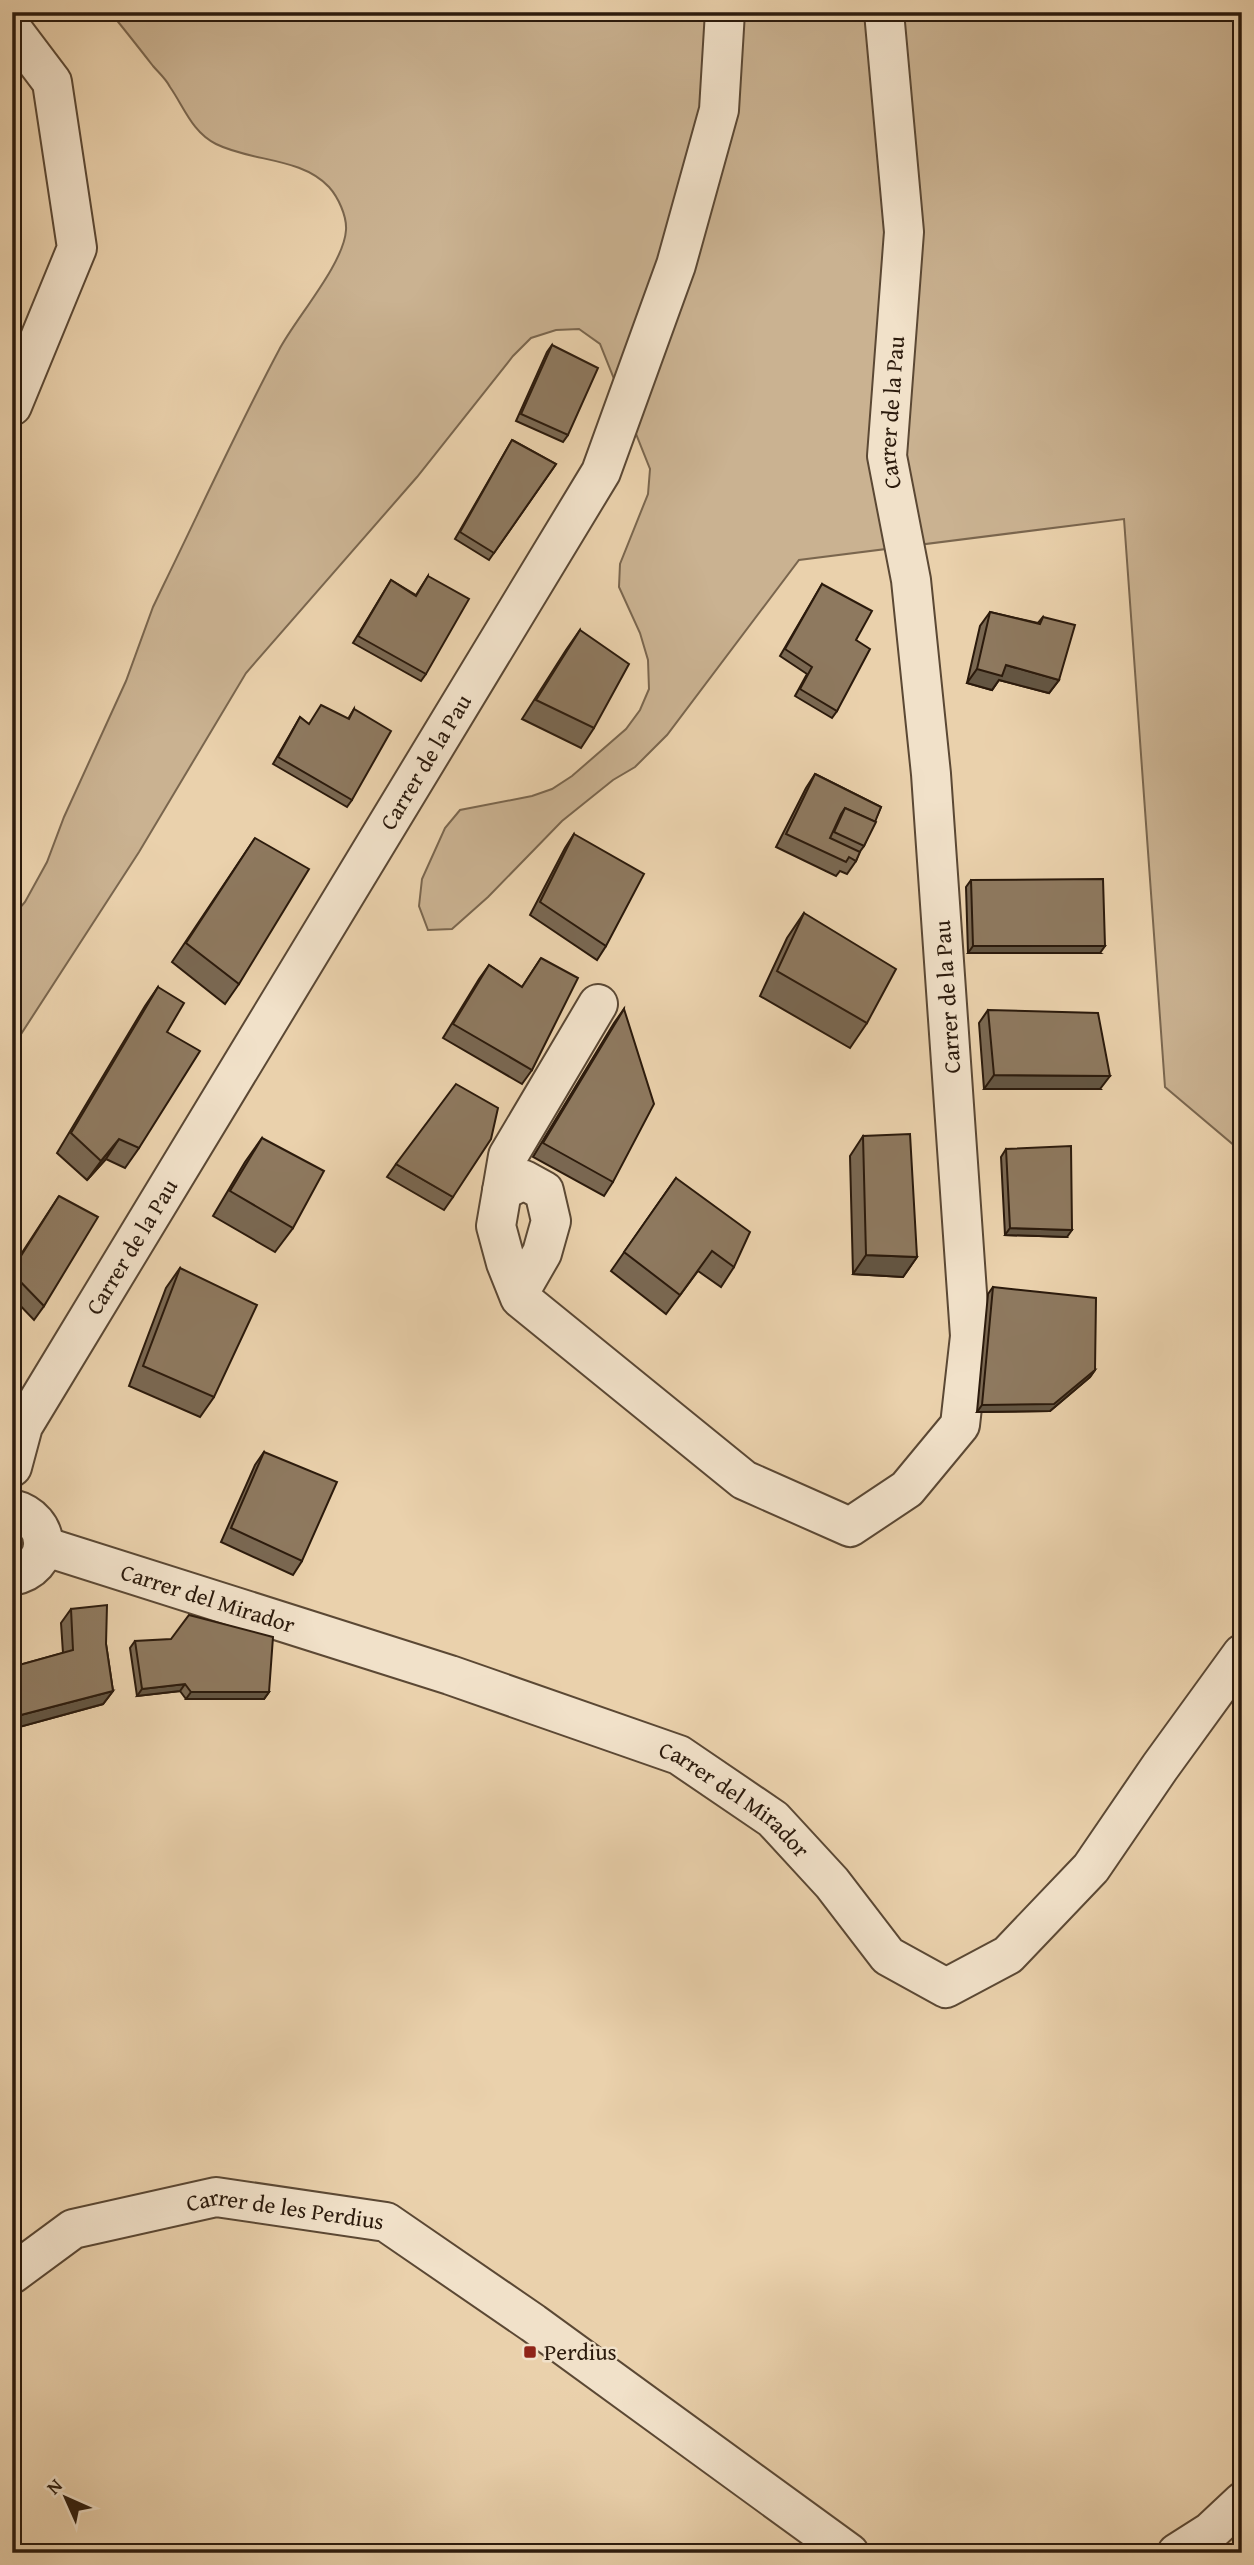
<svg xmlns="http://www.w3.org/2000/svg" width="1254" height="2565" font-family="'Gentium Book Plus',serif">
  <rect width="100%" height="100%" fill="#ead1ac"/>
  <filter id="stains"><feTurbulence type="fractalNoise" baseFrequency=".00286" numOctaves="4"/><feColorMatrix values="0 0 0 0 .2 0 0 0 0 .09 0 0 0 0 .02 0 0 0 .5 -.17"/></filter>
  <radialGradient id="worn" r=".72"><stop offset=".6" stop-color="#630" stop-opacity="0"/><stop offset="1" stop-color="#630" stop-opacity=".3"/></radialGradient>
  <path fill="#cab291" stroke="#7a664e" stroke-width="2" d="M110,12H1242V1152L1165,1087L1124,519L799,560L667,735L635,767L613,780L562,821L488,897L452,929L428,930L419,906L422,879L445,828L460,810L532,796L552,789L572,776L626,729L640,710L649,689L648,660L640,633L619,587L620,564L648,494L650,469L600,344L579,329L556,330L531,338L513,356L417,477L246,673L139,852L12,1048V917L25,902L47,862L64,817L126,681L153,607L164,584C202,506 238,427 279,350C295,319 344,264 346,230C347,216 338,197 329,187C301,157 252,162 216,144C192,132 184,107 170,87C166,79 159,73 153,66C139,48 125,30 110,12Z"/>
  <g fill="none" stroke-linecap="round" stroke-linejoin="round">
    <g stroke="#5b4834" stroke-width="42">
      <g id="street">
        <polyline points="12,29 52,82 77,248 12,406"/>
        <polyline points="502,1191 508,1156 598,1004"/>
        <path id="s1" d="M519,1293L542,1253L551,1221L544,1191L524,1180L502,1191L496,1226L506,1263L520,1298L744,1480L850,1527L907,1489L960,1425L970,1336L931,774L911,580L887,456L904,232L884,12"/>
        <path id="s2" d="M12,1467L23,1426L601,472L676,265L719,110L725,12"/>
        <path d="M12,1509C53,1519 54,1568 12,1576"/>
        <path id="s3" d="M43,1546L450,1675L679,1755L773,1819L832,1883L888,1956L946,1988L1008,1955L1091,1868L1160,1767L1242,1654"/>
        <path id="s4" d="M12,2274L73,2229L216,2197L386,2222L533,2323L849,2553"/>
        <polyline points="1177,2553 1210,2532 1242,2502"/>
      </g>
    </g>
    <use href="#street" stroke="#f1e1c9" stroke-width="38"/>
  </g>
  <g fill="#7a6852" stroke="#2b1a0c" stroke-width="2">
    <polygon points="552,345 568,435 563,442 516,421 547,352"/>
    <polygon points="512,440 556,464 489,560 455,539"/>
    <polygon points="428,576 426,674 421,681 353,643 391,580 416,595"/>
    <polygon points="822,584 856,640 837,711 832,718 795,696 807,674 780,656"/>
    <polygon points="990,612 1038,623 1043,617 1059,680 1049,693 999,680 992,690 967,683 980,626"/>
    <polygon points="580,630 594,728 581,748 522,719 566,650"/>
    <polygon points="354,709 352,800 347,807 273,764 300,717 308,724 348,719"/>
    <polygon points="815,774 881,807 864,846 859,853 856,861 847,874 840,871 836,876 776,847 806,788"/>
    <polygon points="574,834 606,946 597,960 530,915 565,848"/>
    <polygon points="255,838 239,984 225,1004 172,962"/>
    <polygon points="971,880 1100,953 968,953 966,887"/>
    <polygon points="804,913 867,1023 850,1048 760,996 787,938"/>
    <polygon points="541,958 532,1070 522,1084 443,1038 479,979 489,965 522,987"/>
    <polygon points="158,987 167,1032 139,1148 125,1168 106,1159 87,1180 57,1153 145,1006"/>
    <polygon points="624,1009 613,1182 604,1196 533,1157 614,1023"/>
    <polygon points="988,1010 1100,1089 984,1089 979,1023"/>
    <polygon points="863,1136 917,1257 903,1277 853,1274 850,1156"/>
    <polygon points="262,1138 293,1228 275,1252 213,1216 245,1162"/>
    <polygon points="1006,1149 1067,1237 1005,1235 1001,1157"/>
    <polygon points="396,1164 453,1197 444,1210 387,1177"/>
    <polygon points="676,1178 734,1267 721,1287 698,1271 666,1314 611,1271"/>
    <polygon points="59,1196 44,1306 34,1320 12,1297 12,1268"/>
    <polygon points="180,1268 214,1397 200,1417 129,1386 166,1288"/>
    <polygon points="993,1287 1095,1370 1090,1377 1050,1411 977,1412 988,1294"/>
    <polygon points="264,1452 302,1561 293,1575 221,1542 255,1465"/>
    <polygon points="71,1609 106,1644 113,1691 103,1704 12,1729 12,1667 63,1653 61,1623"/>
    <polygon points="135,1641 269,1692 264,1699 186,1699 180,1691 137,1696 130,1648"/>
  </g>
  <g fill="#635542" stroke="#2b1a0c" stroke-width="2">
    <polygon points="1006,665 1059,680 1049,693 999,680 992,690 967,683 977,669"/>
    <polygon points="973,946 1105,946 1100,953 968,953"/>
    <polygon points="994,1075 1110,1076 1100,1089 984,1089"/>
    <polygon points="119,1139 106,1159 87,1180 101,1161"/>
    <polygon points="1010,1228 1072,1230 1067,1237 1005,1235"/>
    <polygon points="866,1255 917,1257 903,1277 853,1274"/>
    <polygon points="1095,1370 1090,1377 1050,1411 977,1412 982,1405"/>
    <polygon points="185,1684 180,1691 137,1696 142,1689"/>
    <polygon points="113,1691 103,1704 12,1729 12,1724 17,1716"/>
    <polygon points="191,1692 269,1692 264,1699 186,1699"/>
  </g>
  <g fill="#8e795f" stroke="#2b1a0c" stroke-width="2">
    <polygon points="552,345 598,368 568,435 521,414"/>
    <polygon points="512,440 556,464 494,553 460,532"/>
    <polygon points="428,576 469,599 426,674 358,636 391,580 416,596"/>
    <polygon points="822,584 872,611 856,640 870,649 837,711 800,689 812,667 785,649"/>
    <polygon points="990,612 1040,624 1043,617 1075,625 1059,680 1006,665 1002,676 977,669"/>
    <polygon points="580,630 629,664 594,728 536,700"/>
    <polygon points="321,705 349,719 354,709 391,731 352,800 278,757 300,717 309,724"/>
    <polygon points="815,774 881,807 875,822 845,808 841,814 830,838 860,852 856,861 849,857 846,862 786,834"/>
    <polygon points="845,808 876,822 864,846 834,832"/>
    <polygon points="574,834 644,874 606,946 540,902"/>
    <polygon points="255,838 309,869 239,984 186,943"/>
    <polygon points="1103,879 1105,946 973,946 971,880"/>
    <polygon points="804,913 896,969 867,1023 777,971"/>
    <polygon points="541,958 578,978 532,1070 453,1024 489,965 522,987"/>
    <polygon points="158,987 184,1003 167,1032 200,1051 139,1148 119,1139 101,1161 71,1133"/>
    <polygon points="624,1009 654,1104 613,1182 543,1143"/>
    <polygon points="988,1010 1098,1013 1110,1076 994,1075"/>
    <polygon points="456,1084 498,1108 491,1139 453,1197 396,1164"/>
    <polygon points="910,1134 917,1257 866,1255 863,1136"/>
    <polygon points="262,1138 324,1171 293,1228 230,1191"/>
    <polygon points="1071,1146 1072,1230 1010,1228 1006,1149"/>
    <polygon points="676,1178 750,1232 734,1267 712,1251 680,1295 624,1252"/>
    <polygon points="59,1196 98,1217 44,1306 12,1273 12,1270"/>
    <polygon points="180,1268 257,1305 214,1397 143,1366"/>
    <polygon points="993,1287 1096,1298 1095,1370 1054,1404 982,1405"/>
    <polygon points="264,1452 337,1482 302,1561 231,1528"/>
    <polygon points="107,1605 106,1644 113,1691 17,1716 12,1696 12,1667 73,1650 71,1609"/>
    <polygon points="189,1615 273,1637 269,1692 191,1692 185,1684 142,1689 135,1641 171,1639"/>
  </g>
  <rect fill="#8f2418" stroke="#f1e1c9" stroke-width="2.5" x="523" y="2345" width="14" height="14" rx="3.5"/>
  <g text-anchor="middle" stroke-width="5" stroke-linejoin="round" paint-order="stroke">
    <g font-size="23" fill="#2b1a0c" stroke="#f1e1c9">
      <text dy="8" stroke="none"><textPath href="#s1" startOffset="1843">Carrer de la Pau</textPath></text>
      <text dy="8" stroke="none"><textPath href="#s2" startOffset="819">Carrer de la Pau</textPath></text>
      <text transform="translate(947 997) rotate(-94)" y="8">Carrer de la Pau</text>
      <text dy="8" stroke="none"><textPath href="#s2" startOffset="252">Carrer de la Pau</textPath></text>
      <text dy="8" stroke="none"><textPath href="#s3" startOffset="173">Carrer del Mirador</textPath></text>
      <text dy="8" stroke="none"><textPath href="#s3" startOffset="740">Carrer del Mirador</textPath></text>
      <text dy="8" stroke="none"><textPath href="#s4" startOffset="292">Carrer de les Perdius</textPath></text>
    </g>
    <g font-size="23" fill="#2b1a0c" stroke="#f1e1c9" text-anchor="start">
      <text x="544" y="2360">Perdius</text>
    </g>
  </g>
  <rect width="1254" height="2565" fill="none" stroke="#ead1ac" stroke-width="42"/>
  <rect x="14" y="14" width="1226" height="2537" fill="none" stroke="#2b1a0c" stroke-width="3.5"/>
  <rect x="21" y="21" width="1212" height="2523" fill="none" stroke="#2b1a0c" stroke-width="2"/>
  <g transform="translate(66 2498) rotate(315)" stroke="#f1e1c9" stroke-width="5" paint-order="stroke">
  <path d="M0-5L12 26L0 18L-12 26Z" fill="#2b1a0c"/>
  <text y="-10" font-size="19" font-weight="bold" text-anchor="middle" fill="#2b1a0c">N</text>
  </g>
  <rect width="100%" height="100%" filter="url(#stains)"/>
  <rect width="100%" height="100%" fill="url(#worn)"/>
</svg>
